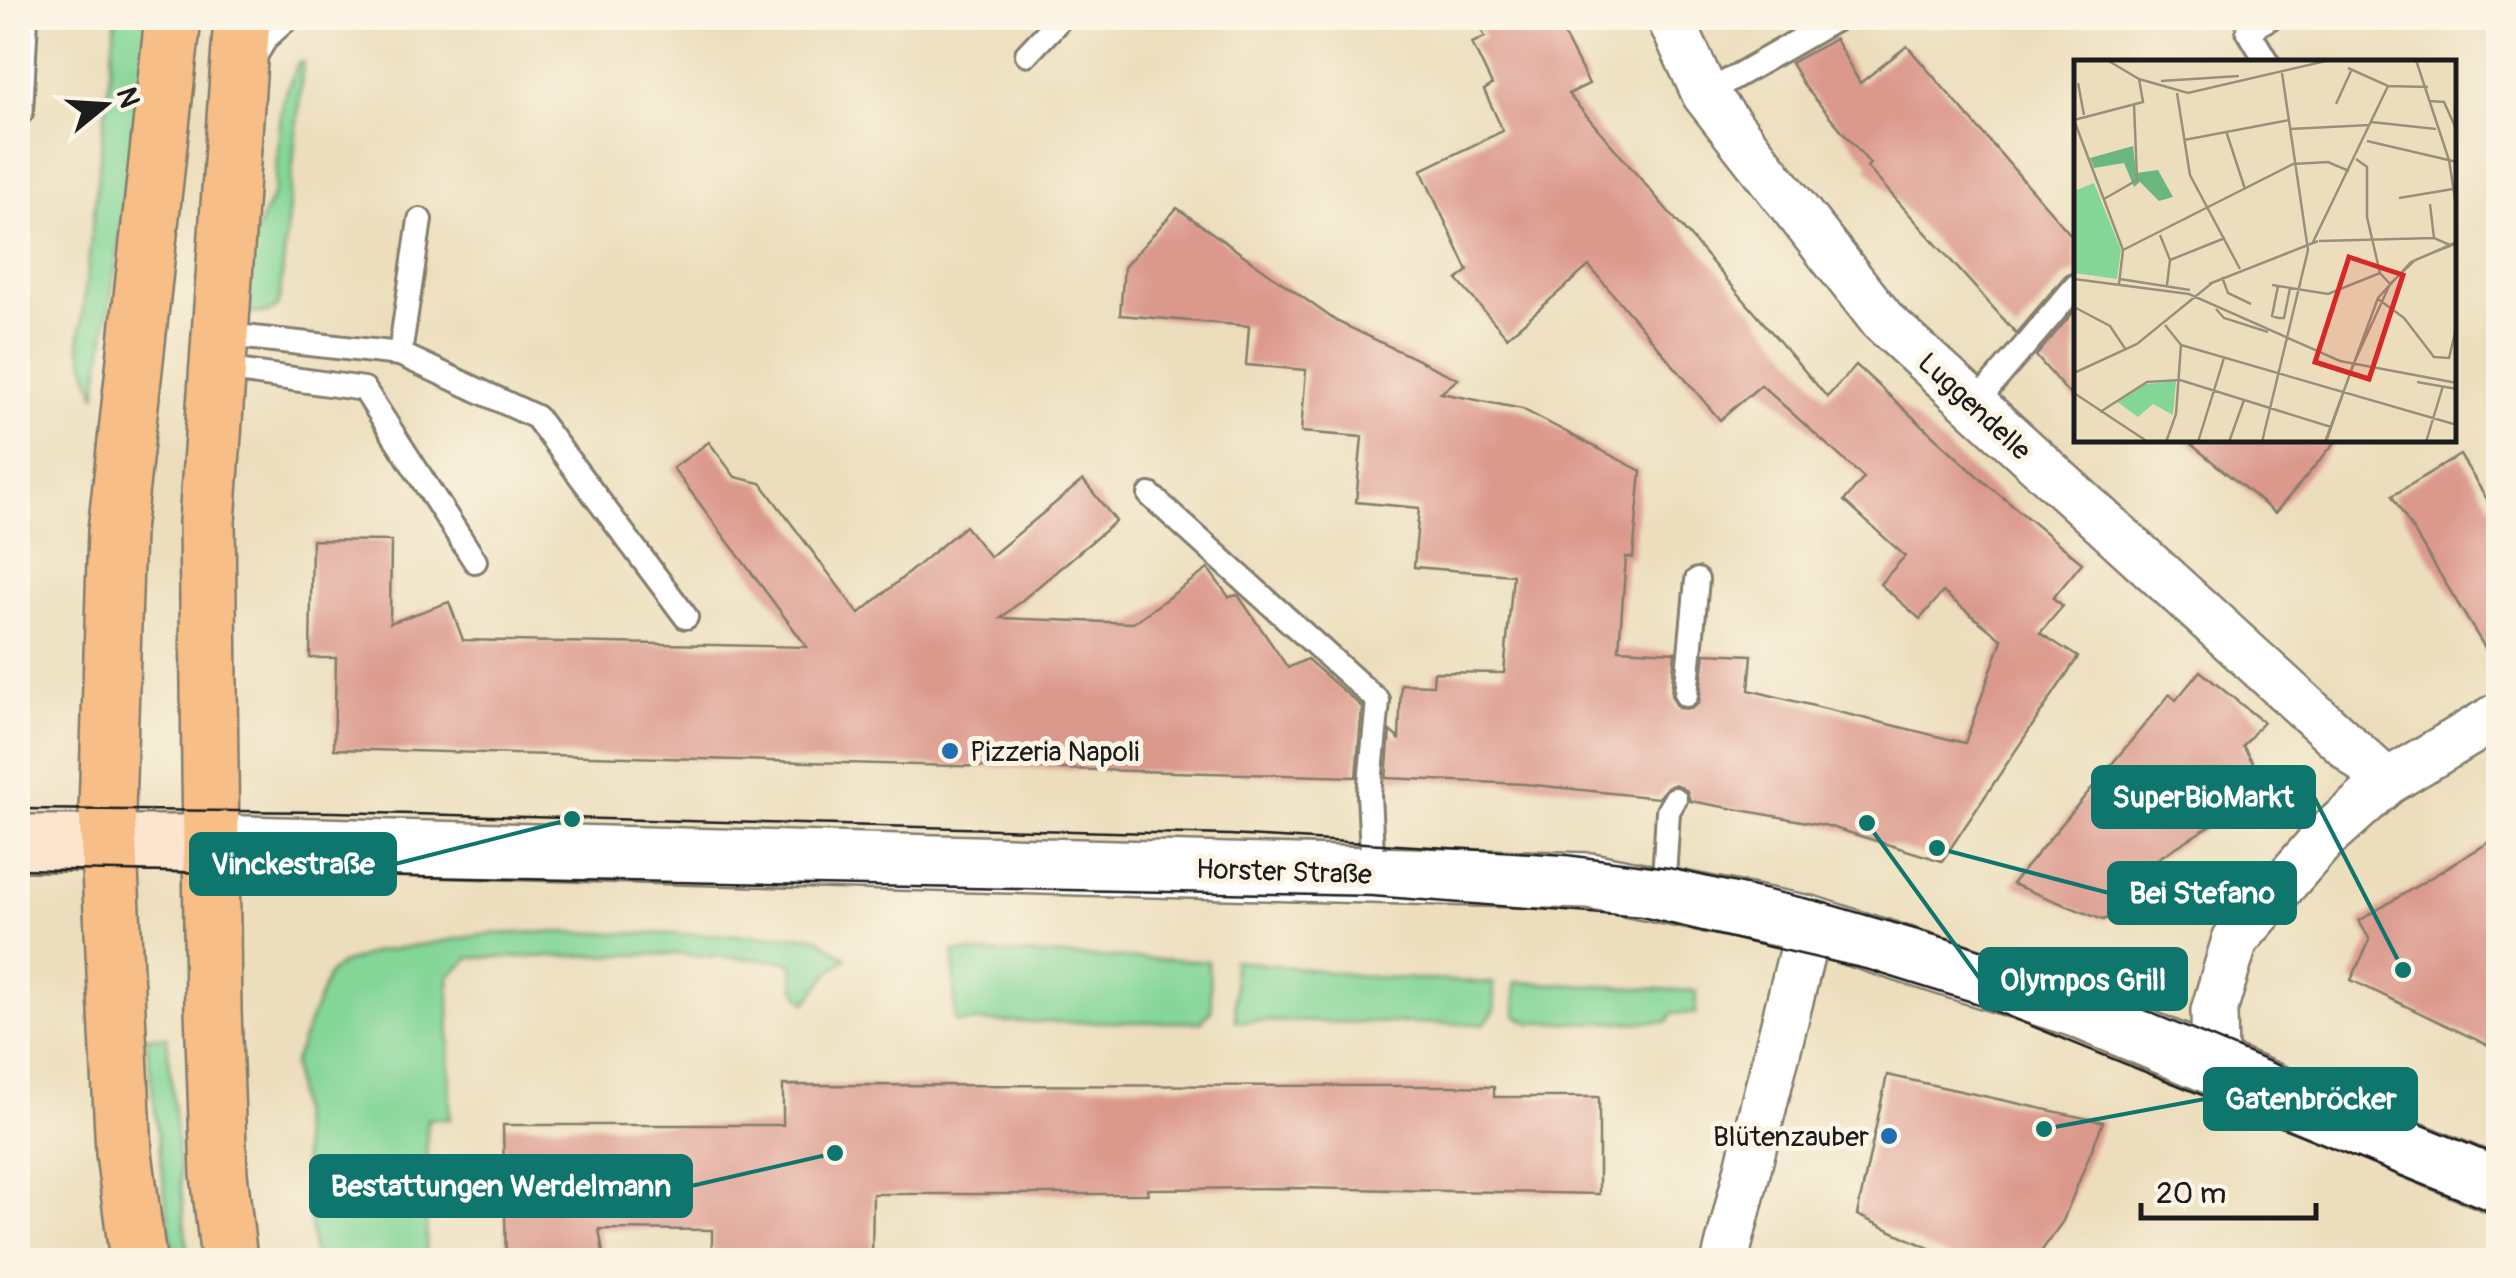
<svg xmlns="http://www.w3.org/2000/svg" width="2516" height="1278" font-family="Pangolin,sans-serif">
  <rect width="100%" height="100%" fill="#fcf5e5"/>
  <filter id="ink" filterUnits="userSpaceOnUse"><feTurbulence type="fractalNoise" baseFrequency=".01" numOctaves="2"/><feDisplacementMap in="SourceGraphic" scale="20" xChannelSelector="R" yChannelSelector="G"/><feConvolveMatrix kernelMatrix="1 2 1 2 8 2 1 2 1" color-interpolation-filters="sRGB"/></filter>
  <filter id="wash" filterUnits="userSpaceOnUse"><feTurbulence type="fractalNoise" baseFrequency=".0048" numOctaves="4" result="noise"/><feDisplacementMap in="SourceGraphic" scale="40" xChannelSelector="R" yChannelSelector="G"/><feGaussianBlur stdDeviation="2.25" result="paint"/><feColorMatrix in="noise" values="0 0 0 0 0 0 0 0 0 0 0 0 0 0 0 0 0 1.4 0 .05"/><feComposite in="paint" operator="in"/></filter>
  <g filter="url(#wash)">
    <rect width="100%" height="100%" fill="#ecdebc"/>
    <g fill="#84d697" stroke="#50795a" stroke-width="2.5">
      <polygon points="116,18 153,18 96,396 79,344"/>
      <polygon points="298,62 303,62 280,295 278,307 267,313 247,313 248,250 274,192 282,102"/>
      <polygon points="545,932 815,936 847,958 831,971 806,1003 795,989 793,964 785,961 675,954 470,958 449,976 450,1119 427,1119 426,1260 314,1260 293,1064 328,975 341,964 375,952 488,934"/>
      <polygon points="954,952 1208,961 1212,1009 1201,1022 955,1022"/>
      <polygon points="1233,960 1373,977 1493,983 1495,1010 1484,1024 1236,1021"/>
      <polygon points="1515,982 1696,991 1696,1014 1672,1013 1667,1022 1530,1023 1516,1015"/>
      <polygon points="146,1037 167,1037 188,1260 173,1260"/>
    </g>
    <g id="blocks">
      <g fill="#db998c">
        <polygon points="1475,18 1555,18 1589,84 1568,94 1827,397 1856,365 1983,481 2082,563 2053,598 2063,606 2040,633 2078,657 1942,861 1824,825 1690,801 1687,791 1676,784 1667,787 1658,798 1525,784 1386,778 1390,731 1399,739 1401,684 1433,685 1434,672 1504,673 1513,575 1414,567 1419,508 1356,502 1362,437 1301,432 1306,370 1246,365 1249,326 1120,315 1124,267 1177,208 1336,321 1458,379 1441,393 1522,409 1641,471 1633,558 1626,557 1619,649 1675,652 1671,695 1678,708 1691,709 1699,703 1705,653 1752,655 1749,690 1965,743 2002,640 1943,592 1920,619 1880,584 1905,556 1844,501 1864,478 1761,385 1720,420 1589,266 1507,337 1457,280 1468,271 1421,170 1503,131 1484,90 1492,85 1472,43 1485,37"/>
        <polygon points="1835,39 1860,83 1907,46 2076,241 2076,271 2065,276 2016,333 1867,167 1870,164 1805,87 1791,63"/>
        <polygon points="2076,309 2076,402 2036,356"/>
        <polygon points="2186,440 2337,440 2275,513"/>
        <polygon points="709,442 735,477 761,483 859,614 965,526 990,557 1083,480 1116,521 1001,618 1133,623 1208,569 1229,597 1238,595 1288,668 1307,659 1362,707 1356,777 334,749 336,658 310,658 312,540 391,541 390,623 449,602 463,640 807,647 673,468"/>
        <polygon points="2460,455 2498,517 2498,669 2392,496"/>
        <polygon points="2200,671 2263,722 2243,746 2269,789 2149,864 2132,909 2103,920 2012,884 2170,694 2176,700"/>
        <polygon points="2498,837 2498,1050 2351,980 2370,940 2359,921"/>
        <polygon points="1887,1075 2103,1122 2063,1221 2035,1260 1955,1260 1857,1215"/>
        <polygon points="783,1085 1452,1086 1494,1087 1494,1097 1599,1097 1599,1194 1296,1188 1147,1189 1148,1194 873,1194 872,1260 712,1260 712,1230 599,1229 604,1260 506,1260 503,1125 783,1125"/>
      </g>
    </g>
  </g>
  <g filter="url(#ink)">
    <use href="#blocks" fill-opacity="0" stroke="#847d6c" stroke-width="2.5"/>
    <g fill="none" stroke-linecap="round" stroke-linejoin="round">
      <g stroke="#847d6c" stroke-width="28">
        <g id="service">
          <polyline points="1027,54 1061,18"/>
          <polyline points="254,58 266,38 288,18"/>
          <polyline points="2267,62 2248,30 2270,18"/>
          <polyline points="1705,94 1838,18"/>
          <polyline points="21,112 26,18"/>
          <polyline points="218,334 400,354 420,220"/>
          <polyline points="400,354 536,417 686,617"/>
          <polyline points="216,368 364,389 475,561"/>
          <polyline points="1974,405 2076,286"/>
          <polyline points="1150,495 1378,701 1369,794 1373,873"/>
          <polyline points="1686,695 1697,580"/>
          <polyline points="1663,896 1668,811 1675,799"/>
        </g>
      </g>
      <g stroke="#847d6c" stroke-width="50">
        <g id="minor">
          <polyline points="1670,18 1705,94 1883,321 2387,782"/>
          <polyline points="2215,1064 2214,1011 2235,940 2322,840 2387,782 2498,716"/>
          <polyline points="1725,1260 1809,924"/>
        </g>
      </g>
      <g stroke="#847d6c" stroke-width="60">
        <polyline id="tertiary" points="210,843 1590,881 1809,924 2076,1009 2498,1186"/>
      </g>
      <g stroke="#847d6c" stroke-width="60">
        <polyline id="secondary" points="18,843 210,843"/>
      </g>
      <g stroke="#847d6c" stroke-width="60">
        <g id="primary">
          <polyline points="138,1260 124,1153 107,810 116,531 173,18"/>
          <polyline points="229,1260 219,1174 213,1010 207,522 242,18"/>
        </g>
      </g>
      <use href="#service" stroke="#fff" stroke-width="22"/>
      <use href="#minor" stroke="#fff" stroke-width="45"/>
      <use href="#tertiary" stroke="#fff" stroke-width="55"/>
      <use href="#secondary" stroke="#fce5cf" stroke-width="55"/>
      <use href="#primary" stroke="#f7be88" stroke-width="55"/>
      <g stroke="#1c1c1c" stroke-width="2.5">
        <polyline points="18,809 333,812 1230,835 1567,855 1669,868 1818,901 1960,942 2086,986 2498,1156"/>
        <polyline points="18,869 1371,896 1641,917 1869,970 1975,1003 2498,1215"/>
      </g>
    </g>
  </g>
  <g fill="#1f6fb2" stroke="#fcf5e5" stroke-width="4">
    <circle cx="950" cy="751" r="10"/>
    <circle cx="1889" cy="1136" r="10"/>
  </g>
  <g text-anchor="middle" stroke-width="10" stroke-linejoin="round" paint-order="stroke">
    <g font-size="28" fill="#1c1c1c" stroke="#fcf5e5">
      <text transform="translate(1975 406) rotate(43)" y="10">Luggendelle</text>
      <text transform="translate(1284 871) rotate(2)" y="10">Horster Straße</text>
    </g>
    <g font-size="28" fill="#1c1c1c" stroke="#fcf5e5" text-anchor="start">
      <text x="970" y="761">Pizzeria Napoli</text>
      <text x="1869" y="1146" text-anchor="end">Blütenzauber</text>
    </g>
  </g>
  <g transform="translate(2074 60)">
    <rect width="382" height="382" fill="#ecdebc"/>
    <path d="M20,123L47,190L43,219L0,213V131ZM102,321L99,355L79,344L64,357L42,341L72,324Z" fill="#84d697"/>
    <path d="M59,86L62,113L84,110L99,137L85,141L66,122L60,127L50,103L20,108L16,98Z" fill="#6bb780"/>
    <path fill="none" stroke="#99907c" stroke-width="2.5" d="M33,0L65,19L114,33L256,0M342,0L375,100L383,152M274,8L314,26L354,27M87,21L165,16M4,23L10,55M103,33L116,115L166,209M355,41L370,42L383,71M262,44L277,11M0,60L49,190L45,224M0,60L69,42L65,19M297,62L362,69M215,69L296,65M152,71L171,129M110,80L215,60M293,81L383,102M282,99L293,107V157L306,213L316,224M325,138L379,129M30,139L63,120L60,44M356,144L360,178M86,175L96,200L93,225M245,181L360,178L376,185M239,182L314,26M49,190L219,104L254,102L275,111M96,200L151,178M148,217L154,233L177,244M0,219L115,234L266,301L383,323M46,219L116,230M135,224L244,181M198,225L254,234L306,213M204,226L198,256L204,258H210L216,228M304,239L330,258L360,297L375,298L383,265M0,247L36,266L52,290M142,249L150,258L194,272M91,265L107,285L102,354L92,382M107,285L383,365M280,303L316,224L341,200L383,183M0,313L63,284L138,223M343,322L383,329M0,333L74,382M26,352L73,322L106,320L257,367M124,382L150,298M155,382L170,340M188,382L234,190L208,13M251,382L304,238L337,202L383,182M252,382L279,305M352,382L369,326"/>
    <path fill="#d62828" fill-opacity="0.15" stroke="#d62828" stroke-width="5" d="M275,197L329,215L295,319L241,302Z"/>
    <rect width="382" height="382" fill="none" stroke="#1c1c1c" stroke-width="5"/>
  </g>
  <path fill="none" stroke="#0f766e" stroke-width="4" d="M2403 970L2314 797M572 819L395 864M1937 848L2109 893M1867 823L1980 979M2044 1129L2205 1099M835 1153L691 1186"/>
  <g fill="#0f766e" stroke="#fcf5e5" stroke-width="4">
    <circle cx="2403" cy="970" r="10"/>
    <circle cx="572" cy="819" r="10"/>
    <circle cx="1937" cy="848" r="10"/>
    <circle cx="1867" cy="823" r="10"/>
    <circle cx="2044" cy="1129" r="10"/>
    <circle cx="835" cy="1153" r="10"/>
  </g>
  <g fill="#0f766e" stroke="#0f766e" stroke-width="4">
    <rect x="2093" y="767" width="221" height="60" rx="10"/>
    <rect x="191" y="834" width="204" height="60" rx="10"/>
    <rect x="2109" y="863" width="186" height="60" rx="10"/>
    <rect x="1980" y="949" width="206" height="60" rx="10"/>
    <rect x="2205" y="1069" width="211" height="60" rx="10"/>
    <rect x="311" y="1156" width="380" height="60" rx="10"/>
  </g>
  <g font-size="30" text-anchor="middle" font-weight="bold" fill="#fff">
    <text x="2203" y="807">SuperBioMarkt</text>
    <text x="293" y="874">Vinckestraße</text>
    <text x="2202" y="903">Bei Stefano</text>
    <text x="2083" y="990">Olympos Grill</text>
    <text x="2311" y="1109">Gatenbröcker</text>
    <text x="501" y="1196">Bestattungen Werdelmann</text>
  </g>
  <rect width="2516" height="1278" fill="none" stroke="#fcf5e5" stroke-width="60"/>
  <g transform="translate(105 105) rotate(72)" stroke="#fcf5e5" stroke-width="8" paint-order="stroke">
  <path d="M0-8L18 38L0 25L-18 38Z" fill="#1c1c1c"/>
  <text y="-15" font-size="28" font-weight="bold" text-anchor="middle" fill="#1c1c1c">N</text>
  </g>
  <path d="M2141 1203v15h175v-15" fill="none" stroke="#1c1c1c" stroke-width="5"/>
  <text x="2156" y="1203" font-size="30" fill="#1c1c1c" stroke="#fcf5e5" stroke-width="8" paint-order="stroke">20 m</text>
</svg>
